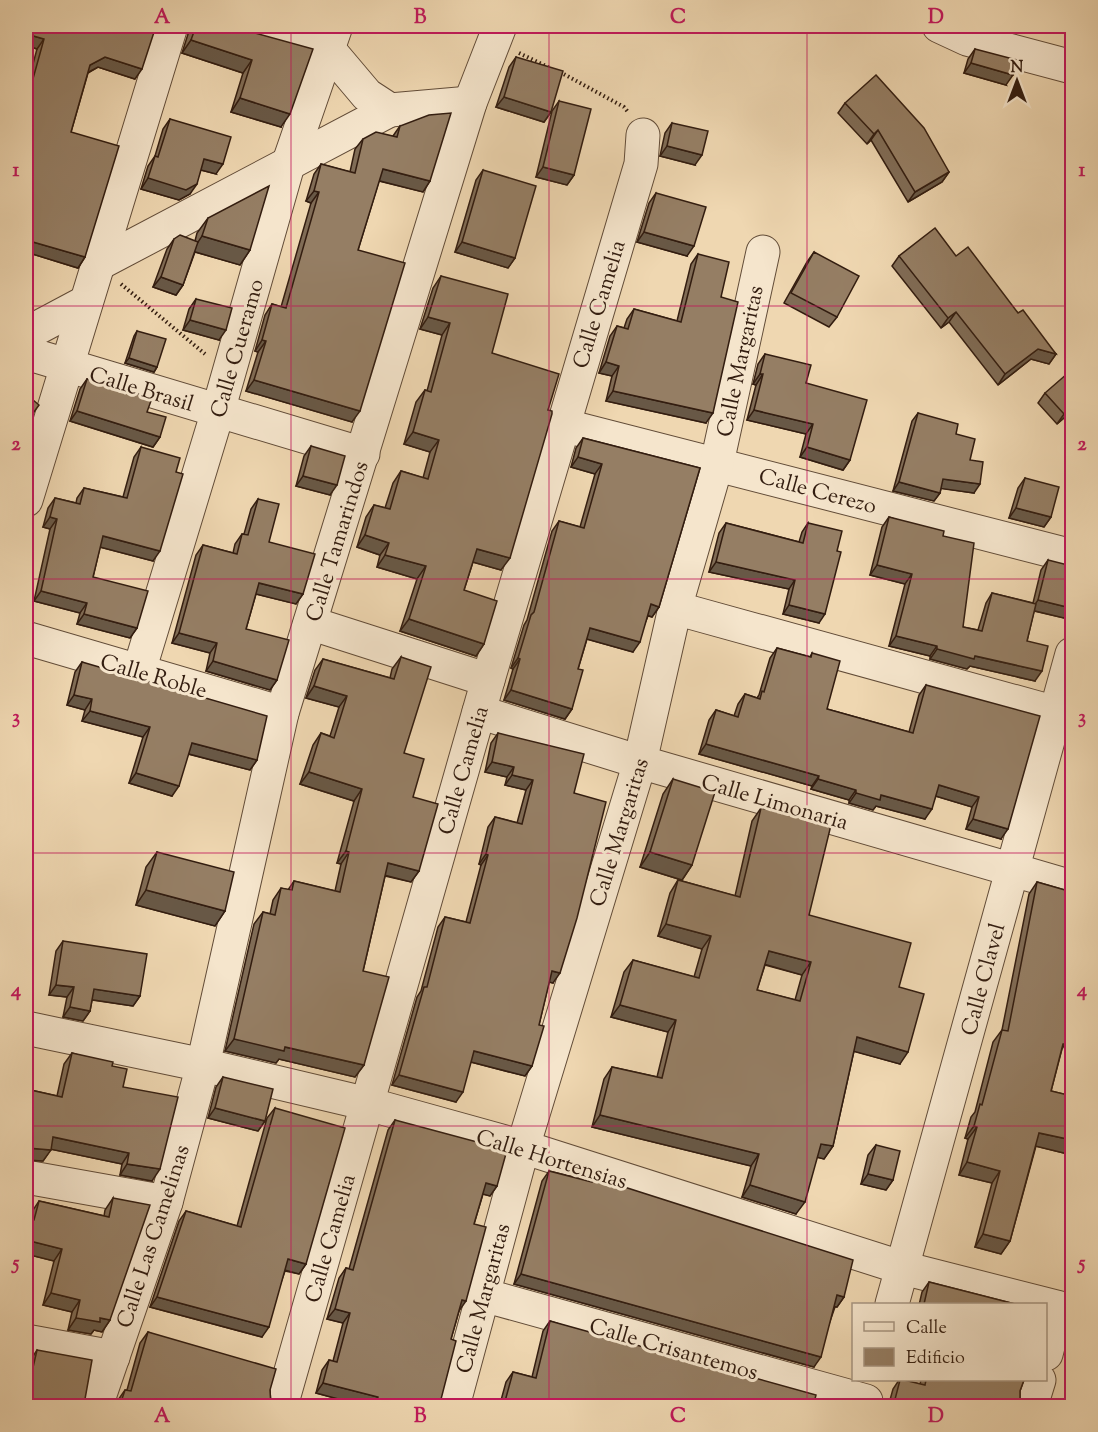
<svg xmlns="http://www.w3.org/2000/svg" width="1098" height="1432" font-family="'Sorts Mill Goudy',serif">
  <rect width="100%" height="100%" fill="#efd7b1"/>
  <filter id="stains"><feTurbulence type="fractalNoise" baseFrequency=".00333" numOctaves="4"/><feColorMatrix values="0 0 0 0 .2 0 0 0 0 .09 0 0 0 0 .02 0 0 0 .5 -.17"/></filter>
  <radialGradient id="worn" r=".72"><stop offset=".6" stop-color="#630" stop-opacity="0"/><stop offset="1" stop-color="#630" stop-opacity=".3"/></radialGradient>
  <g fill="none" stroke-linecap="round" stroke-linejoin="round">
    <g stroke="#624c38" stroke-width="35">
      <g id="minor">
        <polyline points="244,26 329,50 367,95 390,110 470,103"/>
        <polyline points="939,26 967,39 1072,67"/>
        <polyline points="98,264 390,110"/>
        <polyline points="26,334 86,302"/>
        <polyline points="26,353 363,454"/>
        <polyline points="562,425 1072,556"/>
        <polyline points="26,500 171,26"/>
        <polyline points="675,608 1056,713"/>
        <polyline points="310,623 488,680"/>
        <polyline points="26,638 282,713"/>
        <polyline points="139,671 218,411 288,165 336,26"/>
        <polyline points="479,712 640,762 1072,887"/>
        <polyline points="26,1028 203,1065 368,1104 523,1147 903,1268 1072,1311"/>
        <polyline points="26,1177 166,1202"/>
        <polyline points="483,1295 866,1401"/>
        <polyline points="892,1304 1072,654"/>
        <polyline points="26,1341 113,1357"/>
        <polyline points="1046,1354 1058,1308"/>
        <polyline points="96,1406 166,1202 203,1065 282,713 470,103 500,26"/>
        <polyline points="281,1406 488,680 641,164 643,135"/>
        <polyline points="453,1406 523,1147 640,762 675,608 717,463 763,252"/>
        <polyline points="1031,1406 1039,1380"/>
      </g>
    </g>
    <g stroke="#331d10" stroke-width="4" stroke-dasharray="1.5 3" stroke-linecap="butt">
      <polyline points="519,53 550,68"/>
      <polyline points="560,72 624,107 628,112"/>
      <polyline points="121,284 205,354"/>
    </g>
    <use href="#minor" stroke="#f5e5cc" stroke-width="33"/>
  </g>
  <g fill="#806c56" stroke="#331d10" stroke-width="1.5" fill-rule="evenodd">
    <polygon points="26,26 135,79 98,67 88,73 71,132 85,257 78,268 26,252 26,90 37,49 26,45"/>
    <polygon points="189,26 239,26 281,127 231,112 243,73 182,53 189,31"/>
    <polygon points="975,49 1006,85 964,73 968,59"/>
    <polygon points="516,57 551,112 544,122 496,107 509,67"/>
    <polygon points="559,101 574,175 567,185 536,177 552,111"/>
    <polygon points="845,103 949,172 942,182 908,202 871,140 867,144 838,113"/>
    <polygon points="170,119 216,174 201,170 190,194 179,200 141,189 148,166 155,156 163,129"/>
    <polygon points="672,123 695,165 660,156 665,133"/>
    <polygon points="400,126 430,181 423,192 379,181 358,250 352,422 246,391 258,352 255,351 265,315 272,304 281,307 311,203 306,201 314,174 321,164 350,172 355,149 363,139 393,136"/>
    <polygon points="483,170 515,258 508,268 455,252 476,180"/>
    <polygon points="656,193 687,256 637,242 649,203"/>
    <polygon points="208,218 250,250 240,265 195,252 183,285 176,295 153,287 167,249 174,239 195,241 197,233"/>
    <polygon points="814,252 837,317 829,327 784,303 807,262"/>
    <polygon points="698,254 721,297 706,423 606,401 612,376 599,373 610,336 617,326 624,328 627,319 634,309 677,321 691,264"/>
    <polygon points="899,256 956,256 1018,313 1056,354 1049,364 1031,359 998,385 949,322 941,328 892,266"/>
    <polygon points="441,276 492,353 548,410 501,570 473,562 464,590 484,644 476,656 400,631 417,579 377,567 380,555 357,547 366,517 374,505 385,508 393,483 401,471 423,478 430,452 404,444 416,402 425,390 427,391 442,335 420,329 433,288"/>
    <polygon points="196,299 219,340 183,330 189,309"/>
    <polygon points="137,331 157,367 154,372 125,363 134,336"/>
    <polygon points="765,354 806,383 850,460 843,470 800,457 806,434 747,420 756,385 753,384 758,364"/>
    <polygon points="87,379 147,412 160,437 153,447 70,421 80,389"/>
    <polygon points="1045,393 1072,411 1057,424 1038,403"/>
    <polygon points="918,413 970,460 974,493 941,488 940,493 934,501 893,491 912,421"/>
    <polygon points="583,438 700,468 659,607 652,617 648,616 633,652 587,639 578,669 572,709 565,719 504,700 513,669 511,668 524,625 527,620 552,531 559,521 580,527 595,474 571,467 576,448"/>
    <polygon points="311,446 330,495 296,486 304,456"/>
    <polygon points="141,447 153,561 100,547 93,577 137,628 130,638 77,624 80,613 34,601 50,529 43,527 48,508 55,498 76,503 77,498 84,488 123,497 134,457"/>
    <polygon points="1025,478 1051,517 1044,527 1009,518 1018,488"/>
    <polygon points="258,499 269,542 303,594 296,604 256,594 246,629 277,680 270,690 206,671 210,653 172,643 196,555 203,545 233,553 235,544 242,534 244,534 251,509"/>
    <polygon points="889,517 943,536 963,627 978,630 986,603 992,593 1033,603 1041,570 1048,560 1064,618 1034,611 1027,641 1035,681 970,666 967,669 930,659 930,656 889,646 905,584 870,575 882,527"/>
    <polygon points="726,523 799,542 802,532 808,523 819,623 783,614 789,589 709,572 719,533"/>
    <polygon points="777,648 810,657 812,653 827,709 909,732 919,695 926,685 1001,839 966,829 972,807 936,796 925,819 876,806 873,810 849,803 849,800 811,789 812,786 699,754 709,720 716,710 734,716 738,704 745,694 757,698 759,695 770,658"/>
    <polygon points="401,657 404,753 413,797 419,871 411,882 385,876 363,971 364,1065 355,1077 279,1059 276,1063 225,1051 254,924 263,912 270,914 273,900 281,888 288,890 294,881 335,891 341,864 337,863 354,801 300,784 313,745 321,733 330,736 339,707 306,698 315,670 323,659 390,678 392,669"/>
    <polygon points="82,662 257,760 250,770 188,754 172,796 129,783 143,737 82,721 85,710 67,705 75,672"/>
    <polygon points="498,733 574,793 553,983 549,982 539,1025 532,1066 525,1076 471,1062 456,1102 392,1085 417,997 421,991 438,927 445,917 466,922 481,865 479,864 488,827 495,817 517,823 526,790 505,785 507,777 485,772 491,743"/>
    <polygon points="673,779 692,865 682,880 640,867 663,794"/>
    <polygon points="1072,794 1072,816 1067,814"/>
    <path d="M761,808L809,915L899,987L900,1064L854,1051L833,1146L824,1159L817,1157L796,1214L742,1197L751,1166L592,1127L604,1079L612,1067L657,1077L668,1032L611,1017L624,972L633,960L694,977L702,949L658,936L670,893L678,880L735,896L752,821ZM765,965L802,975L795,1000L757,990Z"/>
    <polygon points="157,852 225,911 215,926 136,905 146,867"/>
    <polygon points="1037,882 1072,892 1072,1017 1071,1018 1065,1044 1062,1049 1051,1091 1072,1096 1072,1155 1036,1146 1010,1241 1001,1254 975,1247 992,1183 959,1175 968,1139 965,1138 971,1117 975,1112 993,1042 1002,1030 1029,894"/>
    <polygon points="63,941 140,996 133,1006 92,1000 90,1011 83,1021 63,1017 67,997 49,995 56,951"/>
    <polygon points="72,1053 112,1066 123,1087 152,1181 120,1175 122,1164 51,1149 43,1161 26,1160 26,1089 57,1096 64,1064"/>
    <polygon points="223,1077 265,1121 258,1131 208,1118 216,1087"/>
    <polygon points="275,1108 306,1264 299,1274 285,1271 262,1337 150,1307 179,1221 186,1211 237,1226 267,1118"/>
    <polygon points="395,1120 497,1186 490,1196 483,1194 474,1224 459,1311 451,1339 439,1407 368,1407 316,1393 322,1370 329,1360 333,1361 343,1323 327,1319 339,1278 346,1268 349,1269 388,1130"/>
    <polygon points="876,1145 893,1180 886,1190 861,1184 868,1155"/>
    <polygon points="549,1171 590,1181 593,1177 844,1297 837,1307 835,1307 814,1367 514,1284 542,1181"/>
    <polygon points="113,1198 110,1320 102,1332 94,1330 91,1334 68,1330 72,1312 43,1305 54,1261 26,1254 26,1222 27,1219 29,1219 31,1213 39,1201 104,1216 105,1210"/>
    <polygon points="929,1282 1019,1305 919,1305 922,1292"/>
    <polygon points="550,1321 813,1407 478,1407 483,1399 500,1404 506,1382 513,1372 532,1377 543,1331"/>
    <polygon points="1072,1328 1072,1359 1065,1357"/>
    <polygon points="148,1332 270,1390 271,1406 116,1407 118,1400 125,1390 127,1390 140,1343"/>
    <polygon points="37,1350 85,1399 26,1407 26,1378 30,1361"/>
    <polygon points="899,1380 920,1384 921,1380 1024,1380 1020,1391 1020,1400 1025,1407 888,1407 893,1389"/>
  </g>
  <g fill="#685846" stroke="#331d10" stroke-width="1.5">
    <polygon points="26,30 31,32 26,40"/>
    <polygon points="30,35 44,39 37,49 26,45 26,41"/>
    <polygon points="191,40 252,60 243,73 182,53"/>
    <polygon points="105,57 142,69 135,79 98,67 83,75 90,65"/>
    <polygon points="971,63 1013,75 1006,85 964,73"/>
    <polygon points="504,97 551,112 544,122 496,107"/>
    <polygon points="240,98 290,114 281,127 231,112"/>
    <polygon points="878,130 871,140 867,144 874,134"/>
    <polygon points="667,146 702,155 695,165 660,156"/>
    <polygon points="204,159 223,164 216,174 197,169"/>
    <polygon points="543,167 574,175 567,185 536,177"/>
    <polygon points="383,169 430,181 423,192 376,180"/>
    <polygon points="949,172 942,182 908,202 915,192"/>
    <polygon points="148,178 197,184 190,194 179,200 141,189"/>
    <polygon points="314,191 319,192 311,203 306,201"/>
    <polygon points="644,232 694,246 687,256 637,242"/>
    <polygon points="202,236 250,250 240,265 192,251"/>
    <polygon points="26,240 85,257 78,268 26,252"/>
    <polygon points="462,242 515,258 508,268 455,252"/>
    <polygon points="161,277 183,285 176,295 153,287"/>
    <polygon points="956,312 949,322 941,328 948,318"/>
    <polygon points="428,317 450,323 442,335 420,329"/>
    <polygon points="190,320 226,330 219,340 183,330"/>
    <polygon points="262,340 266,341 258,352 255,351"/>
    <polygon points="1038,349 1056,354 1049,364 1031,359 998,385 1005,374"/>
    <polygon points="129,358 157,367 154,372 125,363"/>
    <polygon points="606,362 619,366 612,376 599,373"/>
    <polygon points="760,374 763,374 756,385 753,384"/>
    <polygon points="254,380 360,411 352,422 246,391"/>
    <polygon points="613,391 713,413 706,423 606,401"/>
    <polygon points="1072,407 1072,411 1057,424 1064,414"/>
    <polygon points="754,410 813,424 806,434 747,420"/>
    <polygon points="77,411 160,437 153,447 70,421"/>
    <polygon points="413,432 439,440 430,452 404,444"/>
    <polygon points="807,447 850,460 843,470 800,457"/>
    <polygon points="578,457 602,464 595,474 571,467"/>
    <polygon points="303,476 337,485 330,495 296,486"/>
    <polygon points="943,479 980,484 974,493 937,488"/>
    <polygon points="899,482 940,493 934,501 893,491"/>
    <polygon points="1016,508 1051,517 1044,527 1009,518"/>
    <polygon points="50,517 57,519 50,529 43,527"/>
    <polygon points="365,535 389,543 380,555 357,547"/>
    <polygon points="103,536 160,551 153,561 96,546"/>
    <polygon points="477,549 510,558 501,570 469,561"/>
    <polygon points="385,555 426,566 417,579 377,567"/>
    <polygon points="716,562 795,580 789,589 709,572"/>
    <polygon points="877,565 912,574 905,584 870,575"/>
    <polygon points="259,583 303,594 296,604 252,593"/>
    <polygon points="41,591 87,603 80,613 34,601"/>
    <polygon points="1038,600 1071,608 1064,618 1031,610"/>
    <polygon points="651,604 659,607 652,617 644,614"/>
    <polygon points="789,605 825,614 819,623 783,614"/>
    <polygon points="84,614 137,628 130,638 77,624"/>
    <polygon points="409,619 484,644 476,656 400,631"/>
    <polygon points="590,628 640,642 633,652 583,638"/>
    <polygon points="179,633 217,643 210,653 172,643"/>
    <polygon points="896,636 937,646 930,656 889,646"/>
    <polygon points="937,649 975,656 1042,671 1035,681 970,666 967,669 930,659"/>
    <polygon points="518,658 520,659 513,669 511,668"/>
    <polygon points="213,661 277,680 270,690 206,671"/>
    <polygon points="314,686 347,696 339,707 306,698"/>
    <polygon points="511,690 572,709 565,719 504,700"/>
    <polygon points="74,695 92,699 85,710 67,705"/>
    <polygon points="90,711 150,727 143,737 82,721"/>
    <polygon points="192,743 257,760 250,770 185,753"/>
    <polygon points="706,744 819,776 812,786 699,754"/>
    <polygon points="492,762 514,767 507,777 485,772"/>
    <polygon points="309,772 362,789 354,801 300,784"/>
    <polygon points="136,773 179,786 172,796 129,783"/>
    <polygon points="512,775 533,780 526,790 505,785"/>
    <polygon points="818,779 856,790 849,800 811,789"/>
    <polygon points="939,785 979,797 972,807 932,795"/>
    <polygon points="856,793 881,795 932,809 925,819 876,806 873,810 849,803"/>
    <polygon points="1072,806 1072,816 1067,814"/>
    <polygon points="973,819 1008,829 1001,839 966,829"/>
    <polygon points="346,851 349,852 341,864 337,863"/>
    <polygon points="650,852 692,865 682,880 640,867"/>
    <polygon points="486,854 488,855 481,865 479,864"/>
    <polygon points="388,863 419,871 411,882 380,874"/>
    <polygon points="146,890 225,911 215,926 136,905"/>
    <polygon points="666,924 711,936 702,949 658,936"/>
    <polygon points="769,951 811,962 802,975 760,963"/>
    <polygon points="552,971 560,973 553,983 545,981"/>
    <polygon points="56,985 74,987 67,997 49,995"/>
    <polygon points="94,989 140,996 133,1006 87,999"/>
    <polygon points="620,1005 676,1020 668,1032 611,1017"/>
    <polygon points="70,1007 90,1011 83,1021 63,1017"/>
    <polygon points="857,1037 908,1052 900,1064 849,1050"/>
    <polygon points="234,1039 285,1047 364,1065 355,1077 279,1059 276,1063 225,1051"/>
    <polygon points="474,1051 532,1066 525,1076 467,1061"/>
    <polygon points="399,1075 463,1092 456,1102 392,1085"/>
    <polygon points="215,1108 265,1121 258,1131 208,1118"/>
    <polygon points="600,1115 759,1154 751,1166 592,1127"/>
    <polygon points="974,1126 977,1127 968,1139 965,1138"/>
    <polygon points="1039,1133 1072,1140 1072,1155 1031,1145"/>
    <polygon points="53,1137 129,1153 122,1164 45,1148"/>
    <polygon points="821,1144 833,1146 824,1159 812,1156"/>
    <polygon points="28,1148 51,1150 43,1161 26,1160 26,1150"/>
    <polygon points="967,1162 1000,1171 992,1183 959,1175"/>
    <polygon points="127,1164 160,1169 152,1181 120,1175"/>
    <polygon points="868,1174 893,1180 886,1190 861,1184"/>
    <polygon points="486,1183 497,1186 490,1196 479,1193"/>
    <polygon points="750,1185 805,1202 796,1214 742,1197"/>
    <polygon points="983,1234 1010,1241 1001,1254 975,1247"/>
    <polygon points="26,1240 62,1249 54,1261 26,1254"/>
    <polygon points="288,1259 306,1264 299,1274 281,1269"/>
    <polygon points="521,1274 821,1357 814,1367 514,1284"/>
    <polygon points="51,1293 80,1300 72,1312 43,1305"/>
    <polygon points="837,1295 844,1297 837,1307 830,1306"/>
    <polygon points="157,1297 269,1327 262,1337 150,1307"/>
    <polygon points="462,1300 466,1301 459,1311 455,1310"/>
    <polygon points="335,1309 350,1313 343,1323 327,1319"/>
    <polygon points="76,1318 100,1318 110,1320 102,1332 94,1330 91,1334 68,1330"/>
    <polygon points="1072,1347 1072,1359 1065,1357"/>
    <polygon points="323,1383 378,1397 372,1407 368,1407 316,1393"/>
    <polygon points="256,1402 271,1406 253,1407"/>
  </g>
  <g fill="#957e64" stroke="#331d10" stroke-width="1.5" fill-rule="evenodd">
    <polygon points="26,26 156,26 142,69 105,57 90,65 71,132 119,146 85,257 26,240 26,104 44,39 30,35 31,32 26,30"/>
    <polygon points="196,26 239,26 248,31 313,49 290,114 240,98 252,60 191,40"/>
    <polygon points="975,49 1017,60 1013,75 971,63"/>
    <polygon points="516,57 563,71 551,112 504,97"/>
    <polygon points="876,75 924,128 949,172 915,192 878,130 874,134 845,103"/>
    <polygon points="559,101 591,109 574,175 543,167"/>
    <polygon points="451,113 430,181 383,169 358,250 405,263 360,411 254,380 266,341 262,340 272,304 286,308 319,192 314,191 321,164 355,173 363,139 376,132 397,137 400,126 429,115"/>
    <polygon points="170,119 231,137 223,164 204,159 197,184 186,190 148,178 155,156 158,157"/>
    <polygon points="672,123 708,131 702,155 667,146"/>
    <polygon points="483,170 536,186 515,258 462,242"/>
    <polygon points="269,186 250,250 202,236 208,218"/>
    <polygon points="656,193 706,207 694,246 644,232"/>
    <polygon points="935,228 956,256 968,247 1018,313 1023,310 1056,354 1038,349 1005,374 956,312 948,318 899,256"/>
    <polygon points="180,235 198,242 183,285 161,277 174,239"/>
    <polygon points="814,252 859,276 837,317 791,293"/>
    <polygon points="698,254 729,262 721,297 738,302 713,413 613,391 619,366 606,362 617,326 628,329 634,309 681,322"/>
    <polygon points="441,276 508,294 492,353 559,374 548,410 552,411 552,414 510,558 477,549 464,590 497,601 484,644 409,619 426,566 385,555 389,543 365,535 374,505 390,509 401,471 428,479 439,440 413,432 425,390 431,392 450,323 428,317"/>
    <polygon points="196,299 232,308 226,330 190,320"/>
    <polygon points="137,331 166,339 157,367 129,358"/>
    <polygon points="765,354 811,365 806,383 867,400 850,460 807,447 813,424 754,410 763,374 760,374"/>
    <polygon points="1068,373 1072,378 1072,407 1064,414 1045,393"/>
    <polygon points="87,379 152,398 147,412 166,417 160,437 77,411"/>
    <polygon points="26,394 39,405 26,423"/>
    <polygon points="918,413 958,424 956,434 975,439 970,460 983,462 980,484 943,479 940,493 899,482"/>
    <polygon points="583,438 700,468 659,607 651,604 640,642 590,628 578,669 583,670 572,709 511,690 520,659 518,658 531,615 534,612 559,521 584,528 602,464 578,457"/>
    <polygon points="311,446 345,456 337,485 303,476"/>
    <polygon points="141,447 180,458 176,472 183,474 160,551 103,536 93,577 148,591 137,628 84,614 87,603 41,591 57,519 50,517 55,498 80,504 84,488 127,498"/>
    <polygon points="1025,478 1059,487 1051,517 1016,508"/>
    <polygon points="258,499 279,504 269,542 315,554 303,594 259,583 246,629 289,640 277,680 213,661 217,643 179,633 203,545 237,554 242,534 248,535"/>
    <polygon points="889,517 944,531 943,536 974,543 963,627 982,631 992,593 1036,604 1027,641 1048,646 1042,671 975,656 974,659 937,649 937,646 896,636 912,574 877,565"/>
    <polygon points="726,523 803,543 808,523 842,531 837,551 841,552 825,614 789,605 795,580 716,562"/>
    <polygon points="1048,560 1072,566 1072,603 1071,608 1038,600"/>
    <polygon points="777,648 811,657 812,653 840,661 827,709 913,733 926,685 1040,716 1008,829 973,819 979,797 939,785 932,809 881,795 880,800 856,793 856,790 818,779 819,776 706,744 716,710 738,717 745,694 760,699 762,691 764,692"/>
    <polygon points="401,657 431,667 404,753 424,759 413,797 438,804 419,871 388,863 363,971 389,977 364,1065 285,1047 284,1051 234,1039 263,912 275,915 281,888 292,890 294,881 340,892 349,852 346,851 362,789 309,772 321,733 334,738 347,696 314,686 323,659 394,679"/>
    <polygon points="82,662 267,716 257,760 192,743 179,786 136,773 150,727 90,711 92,699 74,695"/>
    <polygon points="498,733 584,754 574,793 606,802 577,918 560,973 552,971 539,1025 544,1026 532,1066 474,1051 463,1092 399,1075 424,987 427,987 445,917 470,923 488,855 486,854 495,817 522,824 533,780 512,775 514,767 492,762"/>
    <polygon points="673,779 715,792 692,865 650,852"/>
    <path d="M761,808L831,825L809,915L911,943L899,987L924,994L908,1052L857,1037L833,1146L821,1144L805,1202L750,1185L759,1154L600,1115L612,1067L662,1078L676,1020L620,1005L633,960L699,978L711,936L666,924L678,880L740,897ZM769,951L811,962L800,1001L757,990Z"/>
    <polygon points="157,852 234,872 225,911 146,890"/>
    <polygon points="1037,882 1072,892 1072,1010 1065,1044 1063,1044 1051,1091 1072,1096 1072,1140 1039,1133 1010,1241 983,1234 1000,1171 967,1162 977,1127 974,1126 980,1104 982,1105 1002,1030 1008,1031"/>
    <polygon points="63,941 147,954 140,996 94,989 90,1011 70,1007 74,987 56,985"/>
    <polygon points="72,1053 113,1062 112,1066 127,1069 123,1087 178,1097 160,1169 127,1164 129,1153 53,1137 51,1150 28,1148 26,1150 26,1089 62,1097"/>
    <polygon points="223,1077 273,1089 265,1121 215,1108"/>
    <polygon points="275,1108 345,1128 306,1264 288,1259 269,1327 157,1297 186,1211 241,1227"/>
    <polygon points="395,1120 507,1150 497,1186 486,1183 474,1224 486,1227 466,1301 462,1300 451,1339 456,1341 439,1407 376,1407 378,1397 323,1383 329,1360 337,1362 350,1313 335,1309 346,1268 353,1270"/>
    <polygon points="876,1145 900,1151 893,1180 868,1174"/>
    <polygon points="549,1171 592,1182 593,1177 853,1260 844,1297 837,1295 821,1357 521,1274"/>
    <polygon points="113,1198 150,1205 110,1320 100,1318 100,1322 76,1318 80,1300 51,1293 62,1249 26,1240 26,1227 27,1219 34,1220 39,1201 109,1217"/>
    <polygon points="929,1282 1019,1305 924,1304"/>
    <polygon points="550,1321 816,1395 813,1407 481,1407 483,1399 504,1405 513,1372 536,1378"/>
    <polygon points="148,1332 276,1369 270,1390 271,1406 256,1402 255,1407 118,1407 121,1402 125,1390 131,1391"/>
    <polygon points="37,1350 92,1360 85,1399 89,1407 26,1407 26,1398"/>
    <polygon points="900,1380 904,1380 925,1385 926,1380 1024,1380 1020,1391 1020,1400 1025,1407 893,1407"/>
  </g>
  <path fill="none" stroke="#c2185b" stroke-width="1.5" stroke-opacity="0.55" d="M291,26V1406M549,26V1406M807,26V1406M26,306H1072M26,579H1072M26,853H1072M26,1126H1072"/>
  <g text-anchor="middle" stroke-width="6" stroke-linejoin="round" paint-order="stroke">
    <g font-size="22" fill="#331d10" stroke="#f5e5cc">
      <text transform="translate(598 304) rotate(-73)" y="8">Calle Camelia</text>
      <text transform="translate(236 348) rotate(-74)" y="8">Calle Cueramo</text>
      <text transform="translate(739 361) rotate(-78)" y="8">Calle Margaritas</text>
      <text transform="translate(142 388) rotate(17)" y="8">Calle Brasil</text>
      <text transform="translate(818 490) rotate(15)" y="8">Calle Cerezo</text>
      <text transform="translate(336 541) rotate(-73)" y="8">Calle Tamarindos</text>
      <text transform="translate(154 675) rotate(16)" y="8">Calle Roble</text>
      <text transform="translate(462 770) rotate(-74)" y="8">Calle Camelia</text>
      <text transform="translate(775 801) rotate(16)" y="8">Calle Limonaria</text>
      <text transform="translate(618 832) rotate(-73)" y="8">Calle Margaritas</text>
      <text transform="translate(982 979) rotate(-75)" y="8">Calle Clavel</text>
      <text transform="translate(552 1158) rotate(17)" y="8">Calle Hortensias</text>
      <text transform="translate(152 1236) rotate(-72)" y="8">Calle Las Camelinas</text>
      <text transform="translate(329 1238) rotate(-74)" y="8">Calle Camelia</text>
      <text transform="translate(482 1298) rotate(-75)" y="8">Calle Margaritas</text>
      <text transform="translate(674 1348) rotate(16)" y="8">Calle Crisantemos</text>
    </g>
  </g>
  <rect width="1098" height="1432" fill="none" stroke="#efd7b1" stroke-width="66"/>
  <rect x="852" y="1303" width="195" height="78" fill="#f5e5cc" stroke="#a79581" stroke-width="1.5"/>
  <rect x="864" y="1322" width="30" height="9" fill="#f5e5cc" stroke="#a79581" stroke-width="1.5"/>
  <text x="906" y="1333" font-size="18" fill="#331d10">Calle</text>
  <rect x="864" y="1348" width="30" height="18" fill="#957e64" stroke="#a79581" stroke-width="1.5"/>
  <text x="906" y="1363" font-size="18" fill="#331d10">Edificio</text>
  <g transform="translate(1017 81)" stroke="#f5e5cc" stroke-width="4.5" paint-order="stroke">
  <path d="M0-4.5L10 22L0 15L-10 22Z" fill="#331d10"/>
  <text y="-9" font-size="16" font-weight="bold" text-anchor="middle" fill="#331d10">N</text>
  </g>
  <rect x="33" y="33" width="1032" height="1366" fill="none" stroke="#c2185b" stroke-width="2"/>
  <g font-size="20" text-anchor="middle" font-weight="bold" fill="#c2185b">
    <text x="162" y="23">A</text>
    <text x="420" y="23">B</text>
    <text x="678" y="23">C</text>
    <text x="936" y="23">D</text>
    <text x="16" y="176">1</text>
    <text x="1082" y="176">1</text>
    <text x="16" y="450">2</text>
    <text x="1082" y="450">2</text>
    <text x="16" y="723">3</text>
    <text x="1082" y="723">3</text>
    <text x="16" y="996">4</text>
    <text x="1082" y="996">4</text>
    <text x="16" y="1269">5</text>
    <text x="1082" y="1269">5</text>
    <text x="162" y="1422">A</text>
    <text x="420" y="1422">B</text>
    <text x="678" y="1422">C</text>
    <text x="936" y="1422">D</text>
  </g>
  <rect width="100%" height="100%" filter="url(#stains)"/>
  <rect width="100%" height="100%" fill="url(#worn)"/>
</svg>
